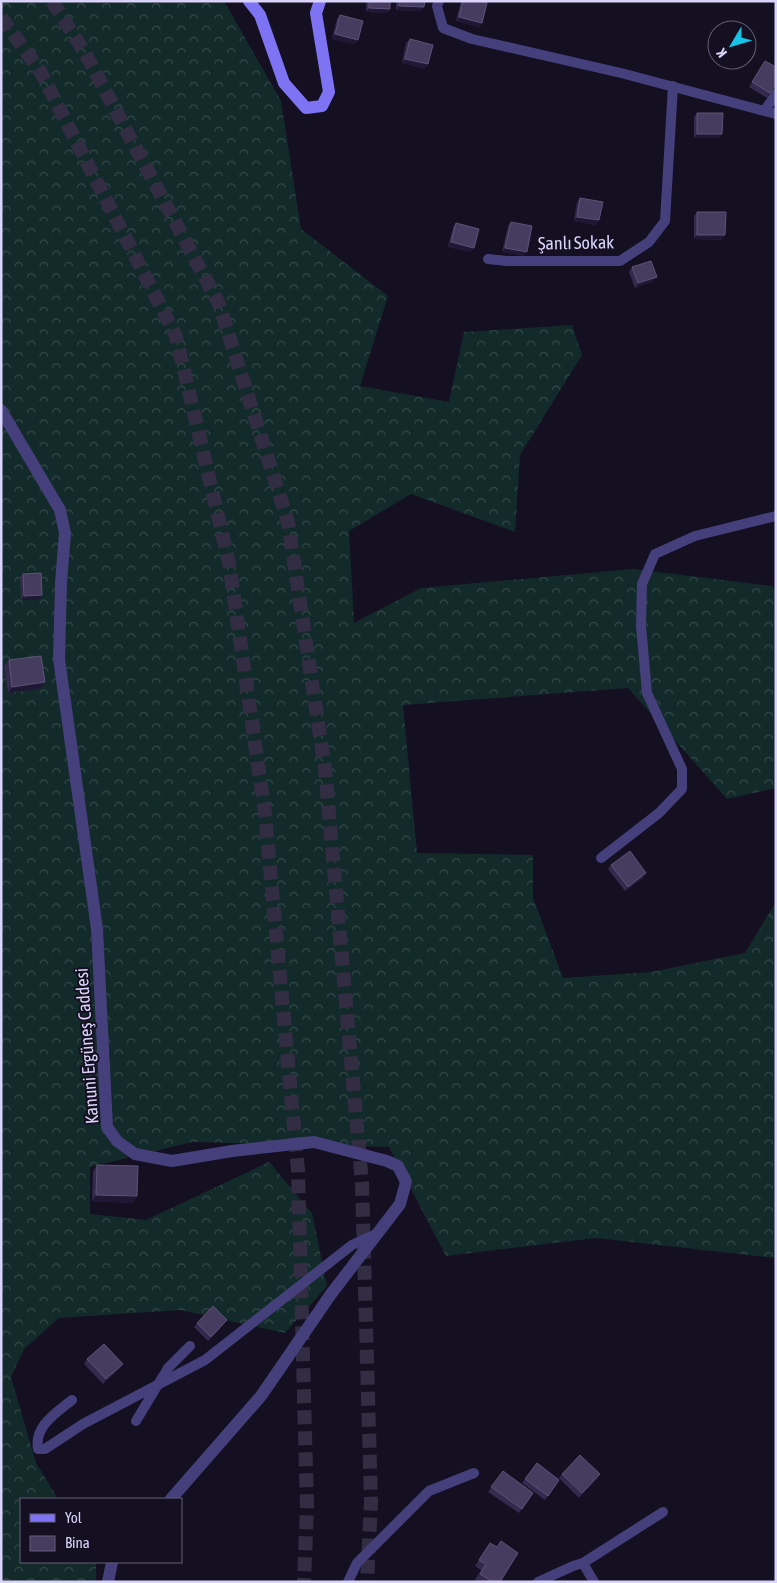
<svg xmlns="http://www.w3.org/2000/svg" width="777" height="1583" font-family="'Asap Condensed',sans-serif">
  <defs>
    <pattern id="forest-crowns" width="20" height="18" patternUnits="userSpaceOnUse" patternTransform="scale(1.25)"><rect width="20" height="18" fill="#132a2a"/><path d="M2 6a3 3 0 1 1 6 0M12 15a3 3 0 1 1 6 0" fill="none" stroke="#35484a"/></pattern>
  </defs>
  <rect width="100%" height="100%" fill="#141021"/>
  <polygon fill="url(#forest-crowns)" points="1,1 224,1 281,101 301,229 388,296 360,386 449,402 464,332 572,325 582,355 520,455 515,532 411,494 349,531 354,623 421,588 633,569 772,586 776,593 776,788 727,799 628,688 403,705 417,853 533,855 533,898 563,978 651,972 745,953 776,902 776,1258 596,1238 446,1256 389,1147 192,1142 90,1167 90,1214 146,1220 269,1162 312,1213 327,1286 285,1333 180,1310 59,1318 24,1349 11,1377 36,1463 58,1499 21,1499 21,1562 96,1562 96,1582 1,1582"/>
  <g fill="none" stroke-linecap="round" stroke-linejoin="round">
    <g stroke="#322d42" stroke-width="14" stroke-dasharray="14 7" stroke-linecap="butt">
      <polyline points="52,1 85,53 219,304 288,522 325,769 362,1183 371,1502 367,1582"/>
      <polyline points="1,17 40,71 176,336 229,563 265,814 298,1170 307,1507 304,1582"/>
    </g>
    <g stroke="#453f7c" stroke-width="10">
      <polyline points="439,1 437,6 443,28 472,39 621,73 776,114"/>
      <polyline points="765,110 776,94"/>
      <polyline points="488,259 507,261 620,261 649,242 665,221 673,86"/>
      <polyline points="601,858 659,813 682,789 682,769 647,693 641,626 642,584 655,554 695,536 776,516"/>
      <path d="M72,1400C56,1413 34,1426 38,1449H45L83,1424L205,1360L352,1245L376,1234"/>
      <polyline points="136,1421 168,1368 190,1346"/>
      <polyline points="583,1563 663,1512"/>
      <polyline points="348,1582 357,1563 429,1491 474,1473"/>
      <polyline points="538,1582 573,1566 583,1563 594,1582"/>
    </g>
    <g stroke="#453f7c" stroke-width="12">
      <polyline points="1,410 60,510 65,533 61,583 59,659 97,929 107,1127 117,1141 135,1154 172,1161 232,1151 314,1142 387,1161 398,1166 406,1182 400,1204 331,1294 261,1396 171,1499"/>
      <polyline points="108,1582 112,1562"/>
    </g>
    <polyline stroke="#7e73f2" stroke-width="12" points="249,1 260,15 284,83 306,108 322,106 329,92 316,13 320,1"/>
  </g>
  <g fill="#332a4d">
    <polygon points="366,1 390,1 390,9 387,13 366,12"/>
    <polygon points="396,1 425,1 421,11 396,10"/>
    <polygon points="461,1 480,1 482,23 479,27 456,21"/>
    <polygon points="340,15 355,44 332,39 337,19"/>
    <polygon points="410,39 425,69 402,63 406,43"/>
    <polygon points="765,61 776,84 767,98 749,87"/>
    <polygon points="697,113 722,134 719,138 694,138 694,117"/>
    <polygon points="580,198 599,220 596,225 574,221 577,202"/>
    <polygon points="697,212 722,240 694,239 694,216"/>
    <polygon points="511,222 524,256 502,252 508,226"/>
    <polygon points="456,223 471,252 448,247 453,227"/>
    <polygon points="632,267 654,281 635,288 629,272"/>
    <polygon points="23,574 42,595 39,600 21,600 20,578"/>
    <polygon points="9,660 45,682 40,689 8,693 4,666"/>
    <polygon points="611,865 643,878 625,891 608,869"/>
    <polygon points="97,1165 133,1203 92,1201 93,1171"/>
    <polygon points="197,1323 224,1324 208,1341 194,1327"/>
    <polygon points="87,1359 120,1368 103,1384 84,1364"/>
    <polygon points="537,1463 559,1480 545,1500 522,1483"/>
    <polygon points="503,1471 533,1493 519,1513 488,1492"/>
    <polygon points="562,1474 597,1479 579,1498 559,1478"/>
    <polygon points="486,1549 500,1582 478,1582 475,1580 481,1570 475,1566"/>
  </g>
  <g fill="#1f1834">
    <polygon points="399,6 424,7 421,11 396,10"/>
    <polygon points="369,8 390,9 387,13 366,12"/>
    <polygon points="459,17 482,23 479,27 456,21"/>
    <polygon points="335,34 358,40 355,44 332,39"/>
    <polygon points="405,59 428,64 425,69 402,63"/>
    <polygon points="697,134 722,134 719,138 694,138"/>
    <polygon points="577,217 599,220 596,225 574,221"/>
    <polygon points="697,235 725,235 722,240 694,239"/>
    <polygon points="451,242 474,248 471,252 448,247"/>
    <polygon points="505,248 527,252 524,256 502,252"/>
    <polygon points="657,277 654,281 635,288 638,283"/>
    <polygon points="42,595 39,600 21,600 24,596"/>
    <polygon points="45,682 40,689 8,693 12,687"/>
    <polygon points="646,873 643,878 625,891 628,887"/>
    <polygon points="96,1195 137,1196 133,1203 92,1201"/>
    <polygon points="227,1320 224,1324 208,1341 211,1337"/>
    <polygon points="123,1364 120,1368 103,1384 106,1379"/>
    <polygon points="600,1474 597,1479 579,1498 582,1493"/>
  </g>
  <g fill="#453c60" stroke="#5c5478">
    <polygon points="369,1 390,1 390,9 369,8"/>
    <polygon points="399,1 425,1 424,7 399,6"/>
    <polygon points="463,1 480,1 487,3 482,23 459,17"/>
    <polygon points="340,15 363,21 358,40 335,34"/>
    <polygon points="410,39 433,45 428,64 405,59"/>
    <polygon points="765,61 776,67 776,84 770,93 752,82"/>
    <polygon points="697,113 723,113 722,134 697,134"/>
    <polygon points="580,198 603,202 599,220 577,217"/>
    <polygon points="697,212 726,212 725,235 697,235"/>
    <polygon points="511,222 532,226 527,252 505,248"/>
    <polygon points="456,223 479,229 474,248 451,242"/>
    <polygon points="651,261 657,277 638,283 632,267"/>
    <polygon points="41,573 42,595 24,596 23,574"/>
    <polygon points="41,656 45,682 12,687 9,660"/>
    <polygon points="630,851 646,873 628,887 611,865"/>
    <polygon points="97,1165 138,1166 137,1196 96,1195"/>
    <polygon points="213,1306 227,1320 211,1337 197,1323"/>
    <polygon points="104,1344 123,1364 106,1379 87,1359"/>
    <polygon points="580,1455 600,1474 582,1493 562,1474"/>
    <polygon points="537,1463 559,1480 548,1496 525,1479"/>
    <polygon points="503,1471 533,1493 522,1509 491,1487"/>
    <polygon points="501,1541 518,1553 500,1582 493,1582 480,1574 486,1564 479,1560 490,1543 497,1547"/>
  </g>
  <g text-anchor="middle" stroke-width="4" stroke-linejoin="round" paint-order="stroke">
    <g font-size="18" fill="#dad4fb" stroke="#141021">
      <text transform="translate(576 243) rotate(-1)" y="6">Şanlı Sokak</text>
      <text transform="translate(87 1046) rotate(-94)" y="6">Kanuni Ergüneş Caddesi</text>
    </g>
  </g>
  <rect width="777" height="1583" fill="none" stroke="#dad4fb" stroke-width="5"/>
  <rect x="20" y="1498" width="162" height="65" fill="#141021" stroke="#635e78"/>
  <rect x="30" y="1514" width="25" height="8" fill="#7e73f2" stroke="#635e78"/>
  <text x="65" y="1523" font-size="15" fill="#dad4fb">Yol</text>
  <rect x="30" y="1536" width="25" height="15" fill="#453c60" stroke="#635e78"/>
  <text x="65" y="1548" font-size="15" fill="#dad4fb">Bina</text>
  <g transform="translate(732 45) rotate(232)"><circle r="24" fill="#141021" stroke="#635e78"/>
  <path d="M0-4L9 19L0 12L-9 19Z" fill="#15c4e6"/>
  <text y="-8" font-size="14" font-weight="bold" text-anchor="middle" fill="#dad4fb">K</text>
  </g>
</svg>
